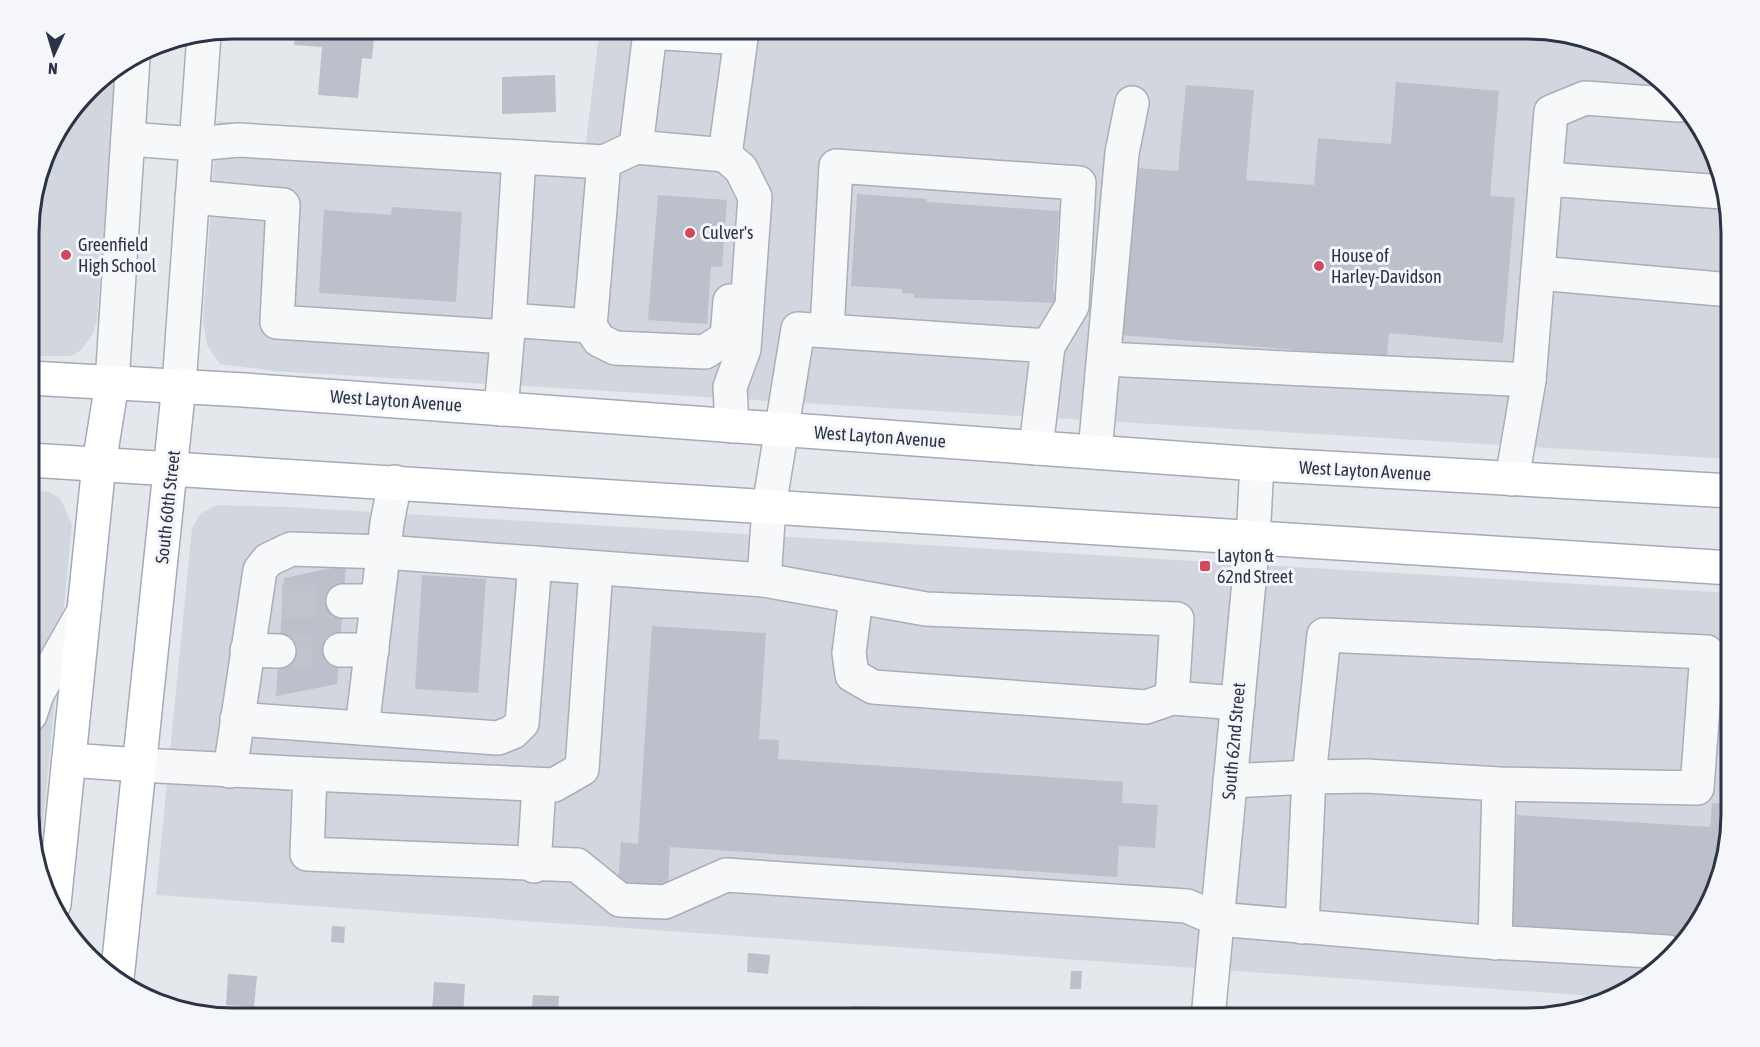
<svg xmlns="http://www.w3.org/2000/svg" width="1760" height="1047" font-family="'Asap Condensed',sans-serif">
  <rect width="100%" height="100%" fill="#e4e7ec"/>
  <g fill="#d2d6de">
    <polygon points="542,29 1507,29 1535,30 1630,56 1704,130 1731,219 1731,459 275,371 220,364 207,345 203,321 217,121 585,150 599,35"/>
    <polygon points="117,68 97,321 92,335 81,350 71,356 30,356 30,206 50,142 98,79"/>
    <polygon points="30,490 48,492 60,498 72,524 39,864 30,841"/>
    <polygon points="217,505 289,507 1731,593 1731,827 1704,917 1630,991 1608,997 156,895 192,528 201,513"/>
  </g>
  <g fill="#bbc0ca">
    <polygon points="296,29 362,29 361,37 374,38 372,59 362,58 358,98 318,95 322,47 294,45"/>
    <polygon points="555,75 556,112 502,114 502,77"/>
    <polygon points="1396,82 1499,91 1490,196 1515,198 1503,343 1389,333 1387,358 1122,335 1137,168 1178,171 1186,85 1254,90 1246,180 1314,185 1318,138 1391,144"/>
    <polygon points="857,194 927,199 927,202 1059,211 1053,293 1061,294 1059,303 914,298 914,294 902,293 902,289 851,286"/>
    <polygon points="658,195 727,200 722,267 711,266 707,324 648,320"/>
    <polygon points="392,207 462,212 456,302 319,293 324,210 391,215"/>
    <polygon points="346,565 337,684 276,696 284,578"/>
    <polygon points="422,575 486,579 478,693 415,689"/>
    <polygon points="652,626 766,633 759,739 779,740 778,759 1123,782 1122,803 1158,805 1155,848 1119,846 1117,877 670,847 668,886 618,882 621,842 638,844"/>
    <polygon points="1712,803 1731,804 1731,827 1704,917 1683,937 1509,926 1517,815 1710,827"/>
    <polygon points="332,926 345,927 344,943 331,942"/>
    <polygon points="748,953 770,955 768,974 747,972"/>
    <polygon points="1071,971 1082,971 1081,989 1070,989"/>
    <polygon points="228,974 257,976 254,1007 226,1005"/>
    <polygon points="434,982 465,984 463,1016 432,1014"/>
    <polygon points="533,995 559,996 558,1018 531,1018"/>
    <polygon points="853,1006 883,1007 882,1018 852,1018"/>
    <polygon points="333,1013 360,1015 360,1018 332,1018"/>
    <polygon points="958,1013 989,1015 988,1018 958,1018"/>
  </g>
  <g fill="none" stroke-linecap="round" stroke-linejoin="round">
    <g stroke="#bfc3cb" stroke-width="33" stroke-dasharray="33 16" stroke-linecap="butt">
      <polyline points="282,601 343,601"/>
      <polyline points="279,651 340,650"/>
    </g>
    <g stroke="#a9aeb7" stroke-width="36">
      <g id="minor">
        <polyline points="128,139 196,144 238,140 519,157"/>
        <polyline points="636,147 725,155 741,169 755,197 744,349 730,387 732,426"/>
        <polyline points="1546,179 1723,192"/>
        <polyline points="192,197 283,205 277,322 507,337"/>
        <polyline points="1538,273 1731,290"/>
        <polyline points="509,320 519,157 604,162"/>
        <polyline points="590,326 599,340 615,348 705,352 727,337 730,301"/>
        <polyline points="827,330 836,166 1079,183 1072,306 1048,346"/>
        <polyline points="1105,359 1529,380"/>
        <polyline points="112,383 133,58"/>
        <polyline points="179,385 204,34"/>
        <polyline points="501,409 509,320 590,326 604,162 636,147 650,32 741,38 725,155"/>
        <polyline points="1095,452 1122,153 1132,103"/>
        <polyline points="1512,479 1529,380 1551,112 1585,98 1679,105"/>
        <polyline points="764,580 769,507 798,329 1048,346 1036,448"/>
        <polyline points="856,598 849,653 852,675 873,687 1146,707 1172,698"/>
        <polyline points="343,601 377,601"/>
        <polyline points="247,650 279,651"/>
        <polyline points="340,650 372,650"/>
        <polyline points="30,715 37,694 84,611"/>
        <polyline points="237,719 498,738 513,732 522,723 535,563"/>
        <polyline points="362,728 387,523 395,482"/>
        <polyline points="140,765 310,774 307,854 577,865 620,900 665,902 726,875 1187,906 1217,919 1475,941 1668,952"/>
        <polyline points="230,771 260,570 268,560 291,549 384,552 764,580 926,609 1177,619 1172,698 1238,703"/>
        <polyline points="310,774 554,785 582,769 596,569"/>
        <polyline points="1230,781 1309,777 1302,927"/>
        <polyline points="534,866 539,785"/>
        <polyline points="1495,943 1499,784 1697,788 1707,652 1324,635 1309,777 1366,776 1499,784"/>
        <polyline points="1208,1018 1253,539 1257,464"/>
      </g>
    </g>
    <g stroke="#a3abb8" stroke-width="36">
      <g id="major">
        <polyline points="30,378 244,390 1257,464 1731,491"/>
        <polyline points="30,460 1731,568"/>
        <polyline points="69,760 140,765"/>
        <polyline points="54,904 99,464 112,383"/>
        <polyline points="117,979 179,385"/>
      </g>
    </g>
    <use href="#minor" stroke="#f7f8fa" stroke-width="33"/>
    <use href="#major" stroke="#fff" stroke-width="33"/>
  </g>
  <g fill="#d1495b" stroke="#f4f6f9" stroke-width="2">
    <circle cx="690" cy="233" r="6"/>
    <circle cx="66" cy="255" r="6"/>
    <circle cx="1319" cy="266" r="6"/>
    <rect x="1199" y="560" width="12" height="12" rx="3"/>
  </g>
  <g text-anchor="middle" stroke-width="6" stroke-linejoin="round" paint-order="stroke">
    <g font-size="18" fill="#2b3445" stroke="#f4f6f9" text-anchor="start">
      <text x="702" y="239">Culver's</text>
      <text x="78" y="251">Greenfield<tspan x="78" dy="21">High School</tspan></text>
      <text x="1331" y="262">House of<tspan x="1331" dy="21">Harley-Davidson</tspan></text>
      <text x="1217" y="562">Layton &amp;<tspan x="1217" dy="21">62nd Street</tspan></text>
    </g>
    <g font-size="18" fill="#2b3445" stroke="#f4f6f9">
      <text transform="translate(396 401) rotate(4)" y="6">West Layton Avenue</text>
      <text transform="translate(880 437) rotate(4)" y="6">West Layton Avenue</text>
      <text transform="translate(1365 471) rotate(3)" y="6">West Layton Avenue</text>
      <text transform="translate(168 507) rotate(-84)" y="6">South 60th Street</text>
      <text transform="translate(1234 741) rotate(-85)" y="6">South 62nd Street</text>
    </g>
  </g>
  <path d="M0 0H1760V1047H0ZM233 39H1527A194 194 0 0 1 1721 233V814A194 194 0 0 1 1527 1008H233A194 194 0 0 1 39 814V233A194 194 0 0 1 233 39Z" fill="#f4f6f9" fill-rule="evenodd"/>
  <path fill="none" stroke="#2b3445" stroke-width="3" d="M233 39H1527A194 194 0 0 1 1721 233V814A194 194 0 0 1 1527 1008H233A194 194 0 0 1 39 814V233A194 194 0 0 1 233 39Z"/>
  <g transform="translate(54 54) rotate(184)" stroke="#f4f6f9" stroke-width="4.5" paint-order="stroke">
  <path d="M0-4.5L10 22L0 15L-10 22Z" fill="#2b3445"/>
  <text y="-9" font-size="16" font-weight="bold" text-anchor="middle" fill="#2b3445">N</text>
  </g>
</svg>
